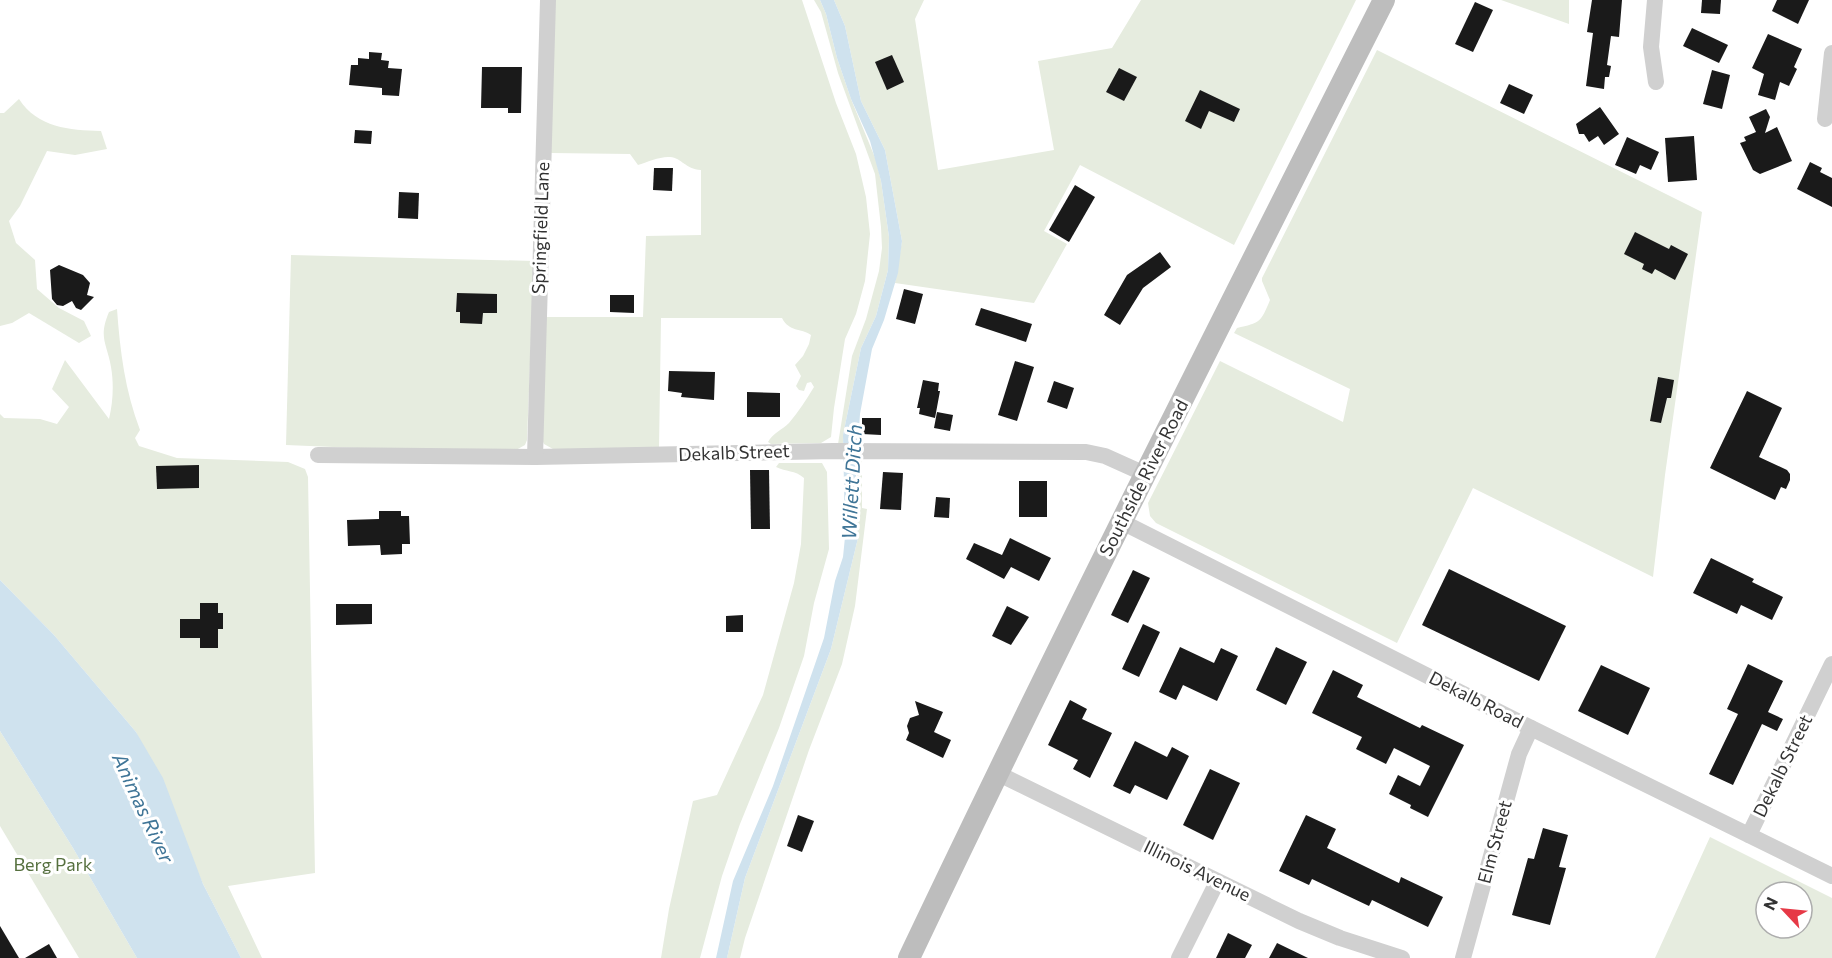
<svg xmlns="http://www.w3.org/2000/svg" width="1832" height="958" font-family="Commissioner,sans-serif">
  <rect width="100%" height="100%" fill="#fff"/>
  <g fill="#e6ecdf" fill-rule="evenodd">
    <path d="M554,0H802L836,103L856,154L866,197L870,234L865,281L856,314L845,339L834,408L831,437L821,443L771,444L768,442C772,434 783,429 789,423C799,411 806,400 814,387L811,382L807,383L804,391L799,390L796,386L801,376L795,365L803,356L809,344L811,335C801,328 789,332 782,318H661L659,449H553L544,444L542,439L546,317H643L646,236L701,235V170C685,169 682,158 670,157C661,156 647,162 638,165L630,154L551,153Z"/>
    <polygon points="814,0 820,0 826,14 837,58 851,99 876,160 881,181 889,237 888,270 876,316 861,348 843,435 843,445 838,444 852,356 866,319 879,271 882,248 881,227 875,174 838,73 821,12"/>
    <polygon points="834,0 924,0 915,19 938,170 1054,150 1038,61 1112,48 1141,0 1356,0 1234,245 1080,165 1044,231 1067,244 1034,303 895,283 902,241 885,150 861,101 845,26"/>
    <polygon points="1501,0 1569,0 1569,24"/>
    <path d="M1377,50L1702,212L1665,475L1653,577L1473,488L1397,643L1156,523L1150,516L1148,503L1220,361L1343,422L1350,389L1234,333L1237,328C1260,323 1261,322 1270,300L1262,281V278Z"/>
    <path d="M19,99C38,128 69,130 101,131L107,149L75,155L47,151L20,206L9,221L16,243L35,260L37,289L59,308L84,321L91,336L79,343L29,313L12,323L0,326V113H4Z"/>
    <polygon points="291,255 534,261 527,440 525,445 516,450 381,449 286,445"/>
    <path d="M117,309C120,351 125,391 140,430L135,438L139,446L177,458L288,462L305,469L308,477L315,873L228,886L262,958H241L203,884L136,732L54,635L0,580V414L4,418L40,419L57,424L69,407L52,389L65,360L109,419C113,402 114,384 111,367C107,343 98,338 109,312Z"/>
    <polygon points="857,457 862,457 862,508 867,509 855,606 842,664 809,750 745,938 740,958 727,958 745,878 831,649 858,538"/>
    <path d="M779,463H822L827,472L829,549L814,603L804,656L779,728L740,824L722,876L700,958H661L669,909L693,801L717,795L763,695L794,583L801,544L804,478C795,470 786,472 776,467Z"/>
    <polygon points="0,731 73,848 137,958 79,958 0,826"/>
    <path d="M1710,837L1832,898V958H1655ZM1766,892H1802V928H1766Z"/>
  </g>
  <g fill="#cfe2ee">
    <polygon points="820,0 834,0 845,26 861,101 885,150 902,241 898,273 884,320 872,349 860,414 856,471 858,538 831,649 745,878 727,958 716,958 733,881 773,786 824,638 835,581 843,557 845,537 843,435 861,348 876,316 888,270 889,237 881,181 870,141 851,99 837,58 826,14"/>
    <polygon points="0,580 54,635 136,732 163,778 203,884 241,958 137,958 73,848 0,731"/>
  </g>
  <g fill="#1a1a1a">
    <polygon points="1592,0 1622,0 1619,37 1611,36 1607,65 1611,66 1609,77 1605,77 1604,89 1586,86 1593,33 1587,32"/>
    <polygon points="1702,0 1721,0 1720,14 1701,13"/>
    <polygon points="1777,0 1809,0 1798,24 1772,11"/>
    <polygon points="1475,2 1493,10 1473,52 1455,44"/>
    <polygon points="1692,28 1728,45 1719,63 1683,46"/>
    <polygon points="1768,34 1802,49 1794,67 1797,69 1789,86 1780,82 1775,100 1758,95 1764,74 1752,68"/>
    <polygon points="369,52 382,53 381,60 389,61 388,68 402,69 399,96 382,95 382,88 349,85 351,65 358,65 358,58 369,59"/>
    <polygon points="892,55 904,82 887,90 875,62"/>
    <polygon points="482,67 522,67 521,113 508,113 508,108 481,108"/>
    <polygon points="1119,68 1137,77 1124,101 1106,92"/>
    <polygon points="1712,70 1730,75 1722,109 1703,104"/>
    <polygon points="1509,84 1533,95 1524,114 1500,103"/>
    <polygon points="1200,90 1240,109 1234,122 1209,111 1201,129 1185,121"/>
    <polygon points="1600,107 1619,134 1604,145 1598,136 1589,142 1584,134 1579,134 1576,124"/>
    <polygon points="1766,109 1770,117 1765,133 1777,127 1792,161 1760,174 1753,170 1740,143 1746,141 1744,137 1756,132 1749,117"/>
    <polygon points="355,130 372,131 371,144 354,143"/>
    <polygon points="1694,136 1697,180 1668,182 1665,138"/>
    <polygon points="1627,137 1659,152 1651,170 1640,165 1636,174 1615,165"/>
    <polygon points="1810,162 1822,168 1820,172 1832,178 1832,207 1797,189"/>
    <polygon points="654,168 673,168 672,191 653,190"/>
    <polygon points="1075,185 1095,197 1069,242 1049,230"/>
    <polygon points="399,192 419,193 418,219 398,218"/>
    <polygon points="1635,232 1669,249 1671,245 1688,254 1675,280 1655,269 1652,274 1642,269 1644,264 1624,254"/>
    <polygon points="1160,252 1171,267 1143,288 1120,325 1104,315 1127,275"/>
    <polygon points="59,265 83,275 90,283 87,295 94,297 81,310 76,308 72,301 63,306 57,305 52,299 50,270"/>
    <polygon points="904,289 923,294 915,324 896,319"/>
    <polygon points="457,293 497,294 497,313 483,313 482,324 460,323 460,312 456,312"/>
    <polygon points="610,295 634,295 634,313 610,312"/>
    <polygon points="981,308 1032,324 1026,342 975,325"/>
    <polygon points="1015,361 1034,367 1017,421 998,415"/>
    <polygon points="669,371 715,372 714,400 681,397 682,393 668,391"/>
    <polygon points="1658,377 1674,380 1671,398 1667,398 1661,423 1650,421"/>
    <polygon points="923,380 939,383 938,391 940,391 935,418 919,414 920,408 917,408"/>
    <polygon points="1054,381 1074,388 1067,409 1047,402"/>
    <polygon points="1747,391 1782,408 1759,457 1787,470 1790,474 1790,480 1786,489 1781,487 1775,500 1710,468"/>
    <polygon points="747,392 780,393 780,417 747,417"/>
    <polygon points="937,412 953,415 950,431 934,428"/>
    <polygon points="862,418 881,418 881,435 862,434"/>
    <polygon points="199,465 199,488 157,489 156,466"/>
    <polygon points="750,470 769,470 770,529 751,529"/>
    <polygon points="883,472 903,473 901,510 880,509"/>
    <rect x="1019" y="481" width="28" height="36"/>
    <polygon points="936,497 950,498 949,518 934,517"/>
    <polygon points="379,511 401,511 401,516 409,516 410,544 402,544 402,554 381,555 380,545 348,546 347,520 379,519"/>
    <polygon points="1010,538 1051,558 1039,581 1011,567 1004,579 966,559 974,543 1002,555"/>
    <polygon points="1711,558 1754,579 1752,582 1783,597 1772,620 1741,605 1737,614 1693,593"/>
    <polygon points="1449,569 1566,626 1539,681 1422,625"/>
    <polygon points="1133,570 1150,578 1128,623 1111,615"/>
    <polygon points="200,603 218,603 218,613 223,613 223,629 218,629 218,648 200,648 200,638 180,638 180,619 200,619"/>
    <polygon points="336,604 372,604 372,624 336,625"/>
    <polygon points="1007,606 1029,617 1011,645 992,636"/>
    <polygon points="743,615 743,632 726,632 726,616"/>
    <polygon points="1143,624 1160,632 1139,677 1122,669"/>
    <polygon points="1180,647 1214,663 1221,648 1238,656 1217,701 1183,685 1176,700 1159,692"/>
    <polygon points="1276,647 1307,662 1286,705 1256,690"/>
    <polygon points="1748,664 1783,681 1768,712 1783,719 1777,731 1762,724 1733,785 1709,774 1738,714 1727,709"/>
    <polygon points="1601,665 1650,688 1628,735 1578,711"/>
    <polygon points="1333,670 1363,685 1357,697 1420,728 1422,725 1464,745 1428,817 1410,808 1411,805 1389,794 1398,775 1420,786 1430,766 1394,748 1386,764 1356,749 1362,737 1312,713"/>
    <polygon points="1070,700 1087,709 1082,719 1112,733 1090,778 1073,769 1078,760 1048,745"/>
    <polygon points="915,701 943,712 934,732 951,740 943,758 906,740 909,733 907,726 910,718 919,715"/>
    <polygon points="1135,741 1167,757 1172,747 1189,756 1167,800 1135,785 1130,794 1113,786"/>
    <polygon points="1210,769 1240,783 1213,840 1183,825"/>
    <polygon points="798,815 814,821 802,852 787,846"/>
    <polygon points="1306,815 1336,829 1327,848 1399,883 1401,877 1443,897 1428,927 1372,900 1369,906 1312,879 1309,885 1279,871"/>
    <polygon points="1543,828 1568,835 1559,867 1566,868 1550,925 1512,915 1528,858 1534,859"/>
    <polygon points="0,926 19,958 0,958"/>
    <polygon points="1228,933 1252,945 1245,958 1216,958"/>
    <polygon points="1277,943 1308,958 1269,958"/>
    <polygon points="49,944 57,958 25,958"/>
  </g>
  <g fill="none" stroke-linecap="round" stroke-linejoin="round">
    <g stroke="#d0d0d0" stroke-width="16">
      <polyline points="1655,0 1651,47 1656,82"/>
      <polyline points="1825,119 1832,53"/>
      <polyline points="318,455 535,457 833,451 1086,452 1105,456 1145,474"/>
      <polyline points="535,457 548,0"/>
      <polyline points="1122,522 1531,728 1832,876"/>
      <polyline points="997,773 1299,921 1340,938 1402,958"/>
      <polyline points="1749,835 1832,664"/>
      <polyline points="1179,958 1217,882"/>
      <polyline points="1463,958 1519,754 1531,728"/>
    </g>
    <path stroke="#bdbdbd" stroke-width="22" d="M909,958C1062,636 1223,318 1384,0"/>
  </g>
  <g text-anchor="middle" stroke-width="6" stroke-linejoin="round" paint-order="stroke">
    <g font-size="18" fill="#333" stroke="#fff">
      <text transform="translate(541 228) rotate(-88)" y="6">Springfield Lane</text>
      <text transform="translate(734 453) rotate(-2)" y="6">Dekalb Street</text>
      <text transform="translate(1144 478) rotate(-63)" y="6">Southside River Road</text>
      <text transform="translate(1476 700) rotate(27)" y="6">Dekalb Road</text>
      <text transform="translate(1783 766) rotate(-64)" y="6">Dekalb Street</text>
      <text transform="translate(1495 842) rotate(-75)" y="6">Elm Street</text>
      <text transform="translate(1197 871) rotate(26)" y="6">Illinois Avenue</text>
    </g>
    <g font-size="18" fill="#56703f" stroke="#fff">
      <text x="53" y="871">Berg Park</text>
    </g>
    <g font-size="20" font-style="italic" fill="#3f7597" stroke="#fff">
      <text transform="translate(852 482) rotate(-87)" y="7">Willett Ditch</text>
      <text transform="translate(143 808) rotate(65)" y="7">Animas River</text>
    </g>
  </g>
  <g transform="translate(1784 910) rotate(296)"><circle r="28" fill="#ffffff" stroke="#adadad" stroke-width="1.5"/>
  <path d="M0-4.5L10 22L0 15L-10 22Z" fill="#e63946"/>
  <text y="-9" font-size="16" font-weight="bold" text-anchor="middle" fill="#333333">N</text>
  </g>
</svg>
